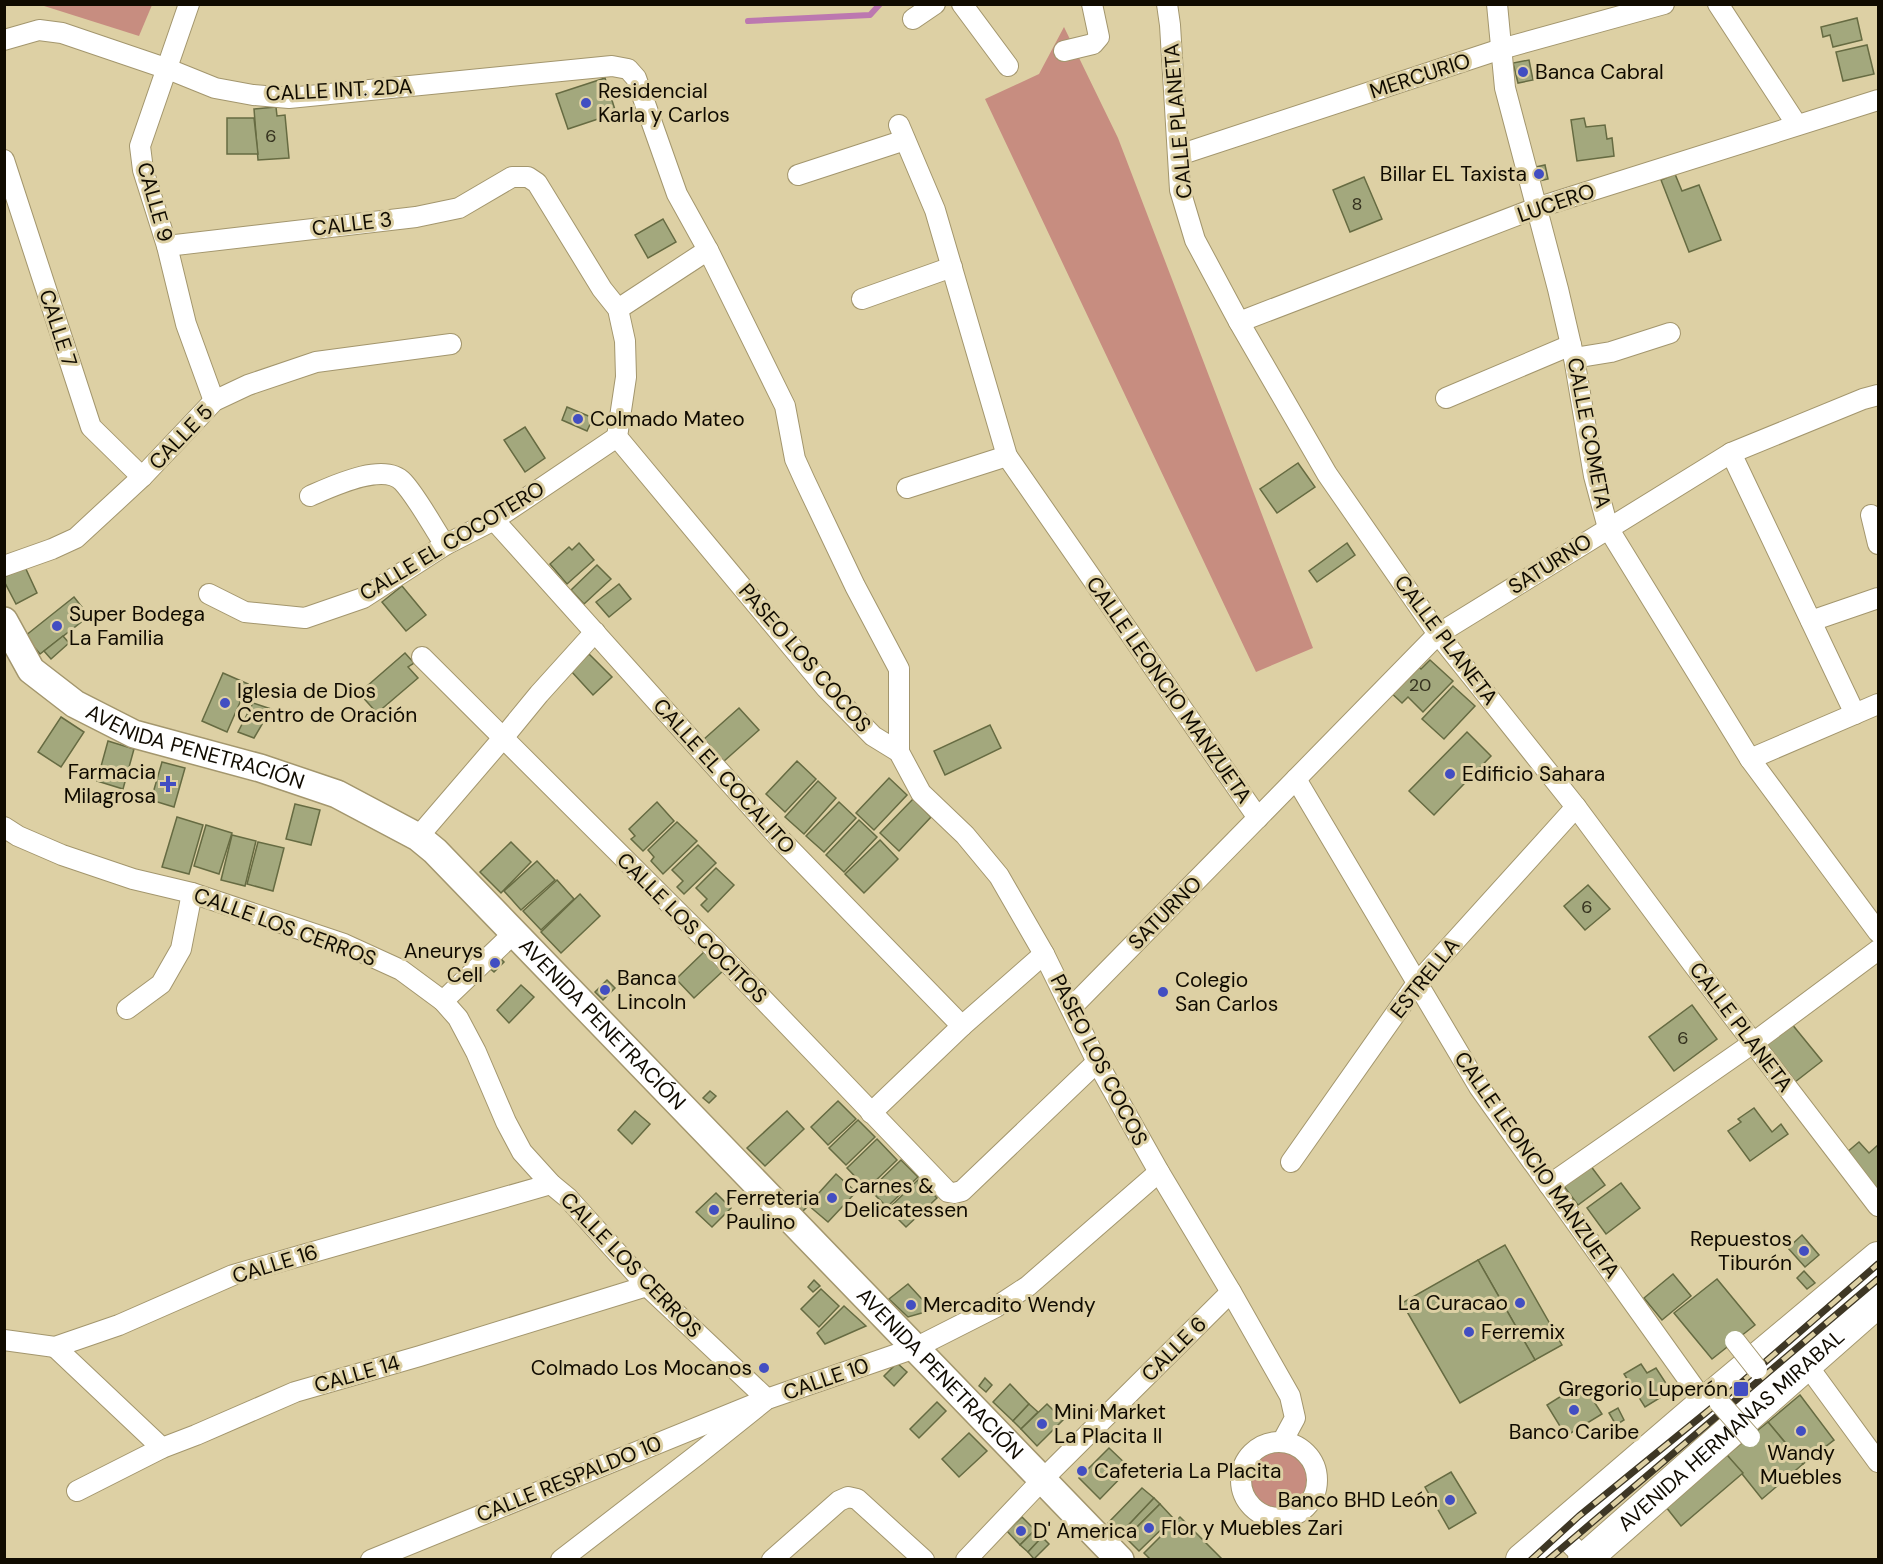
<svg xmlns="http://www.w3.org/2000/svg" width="1883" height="1564" font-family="'DM Sans',sans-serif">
  <rect width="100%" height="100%" fill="#ddd0a4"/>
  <g fill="#c78d80">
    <polygon points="41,5 152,4 152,5 139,36"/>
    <polygon points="1064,27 1118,138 1313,648 1256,672 985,99 1039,74"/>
    <circle cx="1279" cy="1480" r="33"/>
  </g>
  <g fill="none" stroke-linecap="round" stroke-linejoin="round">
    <polyline stroke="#bc78b0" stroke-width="6" points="748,21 870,15 880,4"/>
  </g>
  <g fill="#a3a87d" stroke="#666b42" stroke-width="1.5">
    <polygon points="1857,18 1862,40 1833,47 1830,35 1823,37 1821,27"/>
    <polygon points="1867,45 1874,74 1843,81 1836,52"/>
    <polygon points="1529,60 1533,80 1518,83 1513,63"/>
    <polygon points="605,78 616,113 568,129 556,94"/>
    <polygon points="276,107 277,116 285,115 289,158 258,160 254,109"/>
    <polygon points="227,118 254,118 258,154 227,154"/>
    <polygon points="1584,118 1586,127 1605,125 1607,139 1612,138 1614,156 1577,161 1571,120"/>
    <polygon points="1545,165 1548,179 1534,182 1531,168"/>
    <polygon points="1675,174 1682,191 1699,185 1721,240 1689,252 1661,180"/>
    <polygon points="1364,177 1382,219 1350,232 1333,190"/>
    <polygon points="663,219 676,242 648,258 635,235"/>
    <polygon points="567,407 593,418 587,431 562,420"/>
    <polygon points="525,427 545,458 525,472 504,440"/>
    <polygon points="1298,463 1315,487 1277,513 1260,489"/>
    <polygon points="579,543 594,560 567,584 550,564 569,547 572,550"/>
    <polygon points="1347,543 1355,555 1317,582 1309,571"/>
    <polygon points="597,565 611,579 584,604 571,590"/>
    <polygon points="25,567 37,593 16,604 4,581 4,577"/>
    <polygon points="619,584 631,599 609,617 596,602"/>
    <polygon points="402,586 426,615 406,631 382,602"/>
    <polygon points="74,597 89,616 40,654 25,636"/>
    <polygon points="63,636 69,643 51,659 44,651"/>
    <polygon points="405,653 414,663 408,667 418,678 377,713 359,693"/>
    <polygon points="589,654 612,677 593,695 571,671"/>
    <polygon points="1430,660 1453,681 1423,712 1408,697 1402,703 1387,689 1413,662 1421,669"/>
    <polygon points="223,673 248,684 227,732 202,721"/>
    <polygon points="1453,686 1475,706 1444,739 1422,719"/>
    <polygon points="253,703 271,709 254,738 238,732"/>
    <polygon points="739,708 759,730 723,762 703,740"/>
    <polygon points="61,717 84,732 61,767 38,752"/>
    <polygon points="990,725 1001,748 945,775 934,751"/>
    <polygon points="1467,732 1491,756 1434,815 1409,791"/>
    <polygon points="108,741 134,749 123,789 97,781"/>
    <polygon points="797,761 816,779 785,812 766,794"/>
    <polygon points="162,762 185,768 174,807 151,800"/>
    <polygon points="889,778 907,795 874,830 856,813"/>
    <polygon points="818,781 836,798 804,834 785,817"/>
    <polygon points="913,799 931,817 899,851 880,833"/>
    <polygon points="657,802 674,821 643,851 631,839 635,836 629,829"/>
    <polygon points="839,802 856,818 824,852 806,836"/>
    <polygon points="295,804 320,810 311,845 286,839"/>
    <polygon points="177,817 203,825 189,874 162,867"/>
    <polygon points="859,820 877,837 844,872 826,855"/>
    <polygon points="677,822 697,841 663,874 651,861 654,857 648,850"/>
    <polygon points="206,825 232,833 219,874 194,866"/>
    <polygon points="232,835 256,841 245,886 221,880"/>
    <polygon points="880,840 898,859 864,893 845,874"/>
    <polygon points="258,842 284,848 273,891 247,884"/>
    <polygon points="511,842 531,862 501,893 480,872"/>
    <polygon points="698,845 716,863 684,894 677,887 683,881 672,870"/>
    <polygon points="537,861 555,880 521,910 504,891"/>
    <polygon points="716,868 734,885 708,912 701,905 707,899 696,888"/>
    <polygon points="557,880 574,899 541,930 523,911"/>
    <polygon points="1588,885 1610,909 1585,930 1564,906"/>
    <polygon points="580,894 600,916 561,953 541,932"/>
    <polygon points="705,951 724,970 694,998 676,979"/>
    <polygon points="496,954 504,962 494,972 486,965"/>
    <polygon points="607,980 615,988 603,1000 595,992"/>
    <polygon points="521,985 534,997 509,1023 497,1010"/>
    <polygon points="1692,1005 1717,1039 1674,1071 1649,1037"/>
    <polygon points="1791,1023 1822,1061 1795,1082 1765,1044"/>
    <polygon points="710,1091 716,1096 709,1103 703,1098"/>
    <polygon points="838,1101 856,1119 828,1145 811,1127"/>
    <polygon points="1754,1108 1772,1132 1781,1124 1788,1134 1750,1161 1728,1131 1741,1122 1738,1119"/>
    <polygon points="635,1111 650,1124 632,1144 618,1130"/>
    <polygon points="787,1111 804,1129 765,1166 747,1148"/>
    <polygon points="858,1120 875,1137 846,1165 829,1148"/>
    <polygon points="877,1139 897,1160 867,1189 847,1168"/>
    <polygon points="1859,1142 1869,1153 1878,1145 1878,1191 1846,1153"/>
    <polygon points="901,1160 918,1177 887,1207 870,1190"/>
    <polygon points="1590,1165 1605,1185 1578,1205 1563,1185"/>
    <polygon points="836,1174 856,1192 828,1222 808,1205"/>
    <polygon points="919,1179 937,1198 906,1227 888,1209"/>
    <polygon points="1621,1183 1640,1208 1606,1234 1587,1208"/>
    <polygon points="716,1193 731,1208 712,1227 696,1212"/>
    <polygon points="800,1200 807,1207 801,1213 794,1206"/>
    <polygon points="1802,1235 1819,1255 1805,1267 1788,1248"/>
    <polygon points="1505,1245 1562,1345 1535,1360 1478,1260"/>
    <polygon points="1478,1260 1535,1360 1460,1403 1402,1303"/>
    <polygon points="1804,1271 1815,1283 1807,1289 1797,1278"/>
    <polygon points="1673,1274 1691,1296 1662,1320 1644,1298"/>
    <polygon points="1717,1279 1755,1325 1712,1359 1674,1313"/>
    <polygon points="814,1280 820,1286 813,1292 808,1287"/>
    <polygon points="908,1284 932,1310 908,1317 889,1299"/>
    <polygon points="821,1289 839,1306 819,1327 801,1309"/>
    <polygon points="844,1306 866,1326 825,1344 817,1333"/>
    <polygon points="897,1363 907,1372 894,1386 884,1376"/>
    <polygon points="1641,1364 1647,1373 1656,1368 1671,1391 1645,1407 1624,1374"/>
    <polygon points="985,1378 992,1385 986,1392 979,1386"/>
    <polygon points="1582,1383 1602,1414 1566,1436 1547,1405"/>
    <polygon points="1010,1384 1029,1404 1013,1421 993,1402"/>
    <polygon points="1800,1395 1834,1440 1803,1464 1768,1422"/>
    <polygon points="937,1402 946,1411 919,1438 910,1429"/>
    <polygon points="1029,1404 1038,1412 1021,1429 1013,1421"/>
    <polygon points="1047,1404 1063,1420 1037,1446 1021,1429"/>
    <polygon points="1618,1408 1624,1420 1616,1425 1609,1413"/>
    <polygon points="1768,1422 1803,1464 1762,1499 1727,1455"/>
    <polygon points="969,1433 987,1451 959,1477 942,1459"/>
    <polygon points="1109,1448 1130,1468 1100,1499 1079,1478"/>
    <polygon points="1727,1455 1743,1473 1681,1526 1666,1507"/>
    <polygon points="1451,1472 1476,1513 1449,1529 1425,1487"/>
    <polygon points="1142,1488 1154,1498 1120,1534 1108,1523"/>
    <polygon points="1154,1498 1160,1504 1126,1538 1120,1534"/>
    <polygon points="1160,1504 1173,1518 1139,1551 1126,1538"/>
    <polygon points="1022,1517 1035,1530 1020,1545 1007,1531"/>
    <polygon points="1180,1517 1223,1560 1151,1560 1144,1553"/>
    <polygon points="1035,1530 1042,1537 1028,1552 1020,1545"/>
    <polygon points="1042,1537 1049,1544 1034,1559 1028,1552"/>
  </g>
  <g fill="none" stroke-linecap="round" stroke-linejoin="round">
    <g stroke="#a3966d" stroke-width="22">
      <g id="street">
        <polyline points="189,4 140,146 143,170 167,246 186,324 214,401"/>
        <polyline points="962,4 1008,66"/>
        <polyline points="1167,4 1170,25 1180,190 1195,240 1239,322 1327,474 1438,634 1576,807 1692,963 1878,1206"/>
        <polyline points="1497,4 1505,88 1558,289 1574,358 1594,476 1608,528 1750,759 1878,932"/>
        <polyline points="1718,4 1797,125"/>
        <polyline points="913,19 935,4"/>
        <polyline points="4,40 39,30 62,33 168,69 215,88 253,95 289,98 612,66 628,69 636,78 677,194 708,250 785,406 795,459 805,481 855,586 899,669 899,752"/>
        <polyline points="1064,51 1093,44 1099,37 1092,4"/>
        <polyline points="899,125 935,210 1007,456 1258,818"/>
        <polyline points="1179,155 1501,49 1664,4"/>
        <polyline points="4,160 91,427 142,477"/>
        <polyline points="798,175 905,140"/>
        <polyline points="167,246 416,217 459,208 512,177 528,177 537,183 602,289 618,309 625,341 626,377 617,437 826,688 873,736 899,752 921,793 965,835 999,876 1044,954 1097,1062 1159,1172 1231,1292 1290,1396 1295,1418 1282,1442"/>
        <polyline points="862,299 952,267"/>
        <polyline points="618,309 708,250"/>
        <polyline points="1239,322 1536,208 1878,100"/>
        <polyline points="1574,358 1611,352 1670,333"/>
        <polyline points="1446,398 1571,345"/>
        <polyline points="1731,453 1855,714"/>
        <polyline points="907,488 1007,456"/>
        <path d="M310,496C331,487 384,461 403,482C417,497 433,527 445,545"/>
        <polyline points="1871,515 1878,544"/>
        <polyline points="494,520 782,841 962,1026"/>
        <polyline points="4,566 52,549 76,538 142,477 214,401 248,385 316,362 451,344"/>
        <polyline points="209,594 245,612 305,618 363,598 445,545 494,520 617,437"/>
        <polyline points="1811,621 1878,598"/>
        <polyline points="422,657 710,944 948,1192 954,1193 962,1191 1097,1062"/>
        <polyline points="1750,759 1878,704"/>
        <polyline points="1296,779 1438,634 1731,453 1863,399 1878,395"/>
        <polyline points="4,827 18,836 62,855 133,879 192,893 344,944 401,970 443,1001 458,1018 476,1052 506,1122 522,1152 551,1184 568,1198 647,1286 767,1399 371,1560"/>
        <polyline points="418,837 503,738 539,694 595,632"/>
        <polyline points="443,1001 514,933"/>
        <polyline points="1072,1007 1296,779 1479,1087 1705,1403"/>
        <polyline points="127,1009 161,984 181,949 192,893"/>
        <polyline points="871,1113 962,1026 1044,954"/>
        <polyline points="1291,1162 1417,983 1576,807"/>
        <polyline points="1549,1185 1753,1043 1878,950"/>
        <polyline points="4,1340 55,1347 119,1325 233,1275 551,1184"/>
        <polyline points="55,1347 162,1448"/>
        <polyline points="1807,1365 1878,1462"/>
        <circle cx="1279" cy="1480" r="38"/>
        <polyline points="77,1491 162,1448 196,1435 295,1392 420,1356 647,1286"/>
        <polyline points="1557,1530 1586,1560"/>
        <polyline points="561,1560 697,1455 767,1399 915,1348 996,1307 1028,1286 1159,1172"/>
        <polyline points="772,1560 839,1501 848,1497 857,1499 924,1560"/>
        <polyline points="966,1560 1042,1480 1231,1292"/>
      </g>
    </g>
    <g stroke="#a3966d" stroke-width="30">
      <g id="secondary">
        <path id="s1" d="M4,621L31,670L75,704L134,734L260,768L337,794L418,837L435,851L1120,1560"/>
      </g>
    </g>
    <g stroke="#a3966d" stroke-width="34">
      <g id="primary">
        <polyline points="1522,1560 1705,1403 1878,1258"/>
        <path id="s2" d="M1584,1560L1878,1301"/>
      </g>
    </g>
    <use href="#street" stroke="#fff" stroke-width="20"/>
    <use href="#secondary" stroke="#fff" stroke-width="27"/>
    <use href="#primary" stroke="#fff" stroke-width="32"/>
    <g stroke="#3e3725" stroke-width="7">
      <g id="rail">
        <polyline points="1531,1560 1579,1516 1719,1402 1878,1264"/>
        <polyline points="1548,1560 1878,1279"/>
      </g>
    </g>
    <use href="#rail" stroke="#ddd0a4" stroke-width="4.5" stroke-dasharray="14" stroke-linecap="butt"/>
    <g stroke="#a3966d" stroke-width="22" stroke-linecap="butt">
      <g id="street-bridge">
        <polyline points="1735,1341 1757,1369"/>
        <polyline points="1719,1402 1750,1437"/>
      </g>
    </g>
    <use href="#street-bridge" stroke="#fff" stroke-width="20"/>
  </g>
  <g fill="#424ec2" stroke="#ddd0a4" stroke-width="2">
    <circle cx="1523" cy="72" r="6"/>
    <circle cx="586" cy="103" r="6"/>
    <circle cx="1539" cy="174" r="6"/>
    <circle cx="578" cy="419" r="6"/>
    <circle cx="57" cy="626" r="6"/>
    <circle cx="225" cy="703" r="6"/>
    <circle cx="1450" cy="774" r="6"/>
    <path d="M165 775h6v6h6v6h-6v6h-6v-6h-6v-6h6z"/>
    <circle cx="495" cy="963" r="6"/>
    <circle cx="605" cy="990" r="6"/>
    <circle cx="1163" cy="992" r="6"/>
    <circle cx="832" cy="1198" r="6"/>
    <circle cx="714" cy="1210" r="6"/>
    <circle cx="1804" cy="1251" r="6"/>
    <circle cx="1520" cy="1303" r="6"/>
    <circle cx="911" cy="1305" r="6"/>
    <circle cx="1469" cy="1332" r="6"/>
    <circle cx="764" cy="1368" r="6"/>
    <rect x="1733" y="1381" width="16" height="16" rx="3"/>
    <circle cx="1574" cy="1410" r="6"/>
    <circle cx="1042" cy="1424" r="6"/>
    <circle cx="1801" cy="1431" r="6"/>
    <circle cx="1082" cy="1471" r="6"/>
    <circle cx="1450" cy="1500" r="6"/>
    <circle cx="1149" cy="1528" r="6"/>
    <circle cx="1021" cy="1531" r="6"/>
  </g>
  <g text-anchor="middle" stroke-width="6" stroke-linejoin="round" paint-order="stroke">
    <g font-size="18" fill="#35321f">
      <text x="271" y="142">6</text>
      <text x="1357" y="210">8</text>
      <text x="1420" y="691">20</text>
      <text x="1587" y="913">6</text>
      <text x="1683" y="1044">6</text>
    </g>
    <g font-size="21" fill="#100b00" stroke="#ddd0a4" text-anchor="start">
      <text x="1535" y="79">Banca Cabral</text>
      <text x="598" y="98">Residencial<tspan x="598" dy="24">Karla y Carlos</tspan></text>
      <text x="1527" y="181" text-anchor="end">Billar EL Taxista</text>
      <text x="590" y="426">Colmado Mateo</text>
      <text x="69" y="621">Super Bodega<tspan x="69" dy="24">La Familia</tspan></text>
      <text x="237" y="698">Iglesia de Dios<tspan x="237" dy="24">Centro de Oración</tspan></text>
      <text x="156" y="779" text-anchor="end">Farmacia<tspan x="156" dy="24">Milagrosa</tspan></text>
      <text x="1462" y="781">Edificio Sahara</text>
      <text x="483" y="958" text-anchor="end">Aneurys<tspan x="483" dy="24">Cell</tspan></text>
      <text x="617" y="985">Banca<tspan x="617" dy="24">Lincoln</tspan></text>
      <text x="1175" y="987">Colegio<tspan x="1175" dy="24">San Carlos</tspan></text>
      <text x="844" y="1193">Carnes &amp;<tspan x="844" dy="24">Delicatessen</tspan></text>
      <text x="726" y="1205">Ferreteria<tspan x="726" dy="24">Paulino</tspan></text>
      <text x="1792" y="1246" text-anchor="end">Repuestos<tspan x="1792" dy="24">Tiburón</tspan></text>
      <text x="1508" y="1310" text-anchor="end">La Curacao</text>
      <text x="923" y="1312">Mercadito Wendy</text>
      <text x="1481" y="1339">Ferremix</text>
      <text x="752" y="1375" text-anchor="end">Colmado Los Mocanos</text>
      <text x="1728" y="1396" text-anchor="end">Gregorio Luperón</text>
      <text x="1054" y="1419">Mini Market<tspan x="1054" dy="24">La Placita II</tspan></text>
      <text x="1574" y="1439" text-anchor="middle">Banco Caribe</text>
      <text x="1801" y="1460" text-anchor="middle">Wandy<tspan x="1801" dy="24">Muebles</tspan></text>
      <text x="1094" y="1478">Cafeteria La Placita</text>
      <text x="1438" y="1507" text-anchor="end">Banco BHD León</text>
      <text x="1161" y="1535">Flor y Muebles Zari</text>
      <text x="1033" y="1538">D' America</text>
    </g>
    <g font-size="21" fill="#100b00" stroke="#ddd0a4">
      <text transform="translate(1420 76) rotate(-18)" y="7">MERCURIO</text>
      <text transform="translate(339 90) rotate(-3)" y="7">CALLE INT. 2DA</text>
      <text transform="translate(1178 121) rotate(-95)" y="7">CALLE PLANETA</text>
      <text transform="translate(155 202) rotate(74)" y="7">CALLE 9</text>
      <text transform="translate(1556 203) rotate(-19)" y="7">LUCERO</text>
      <text transform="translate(352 224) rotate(-7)" y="7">CALLE 3</text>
      <text transform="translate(58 328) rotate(72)" y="7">CALLE 7</text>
      <text transform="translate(1589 433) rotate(79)" y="7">CALLE COMETA</text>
      <text transform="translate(181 437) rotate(-46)" y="7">CALLE 5</text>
      <text transform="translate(452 541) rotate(-31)" y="7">CALLE EL COCOTERO</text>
      <text transform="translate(1550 564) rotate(-32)" y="7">SATURNO</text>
      <text transform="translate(1446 640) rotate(53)" y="7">CALLE PLANETA</text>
      <text transform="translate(805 658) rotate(49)" y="7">PASEO LOS COCOS</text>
      <text transform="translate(1169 690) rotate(55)" y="7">CALLE LEONCIO MANZUETA</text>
      <text dy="7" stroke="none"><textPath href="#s1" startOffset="240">AVENIDA PENETRACIÓN</textPath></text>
      <text transform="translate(724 776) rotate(48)" y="7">CALLE EL COCALITO</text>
      <text transform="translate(1165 913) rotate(-45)" y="7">SATURNO</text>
      <text transform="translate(285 927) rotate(20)" y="7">CALLE LOS CERROS</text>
      <text transform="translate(692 928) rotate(45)" y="7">CALLE LOS COCITOS</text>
      <text transform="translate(1425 978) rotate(-51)" y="7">ESTRELLA</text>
      <text dy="7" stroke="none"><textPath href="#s1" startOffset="744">AVENIDA PENETRACIÓN</textPath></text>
      <text transform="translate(1741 1027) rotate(53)" y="7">CALLE PLANETA</text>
      <text transform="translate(1099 1060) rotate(63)" y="7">PASEO LOS COCOS</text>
      <text transform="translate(1537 1165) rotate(55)" y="7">CALLE LEONCIO MANZUETA</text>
      <text transform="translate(275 1264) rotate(-17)" y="7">CALLE 16</text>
      <text transform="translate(631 1265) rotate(46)" y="7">CALLE LOS CERROS</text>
      <text transform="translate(1174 1349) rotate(-45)" y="7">CALLE 6</text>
      <text transform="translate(357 1374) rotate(-16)" y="7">CALLE 14</text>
      <text dy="7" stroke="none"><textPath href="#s1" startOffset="1230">AVENIDA PENETRACIÓN</textPath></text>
      <text transform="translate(826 1379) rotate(-19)" y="7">CALLE 10</text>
      <text dy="7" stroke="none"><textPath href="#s2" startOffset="196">AVENIDA HERMANAS MIRABAL</textPath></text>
      <text transform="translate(569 1479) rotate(-22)" y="7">CALLE RESPALDO 10</text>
    </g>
  </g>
  <rect width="1883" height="1564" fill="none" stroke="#100b00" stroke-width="12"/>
</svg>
